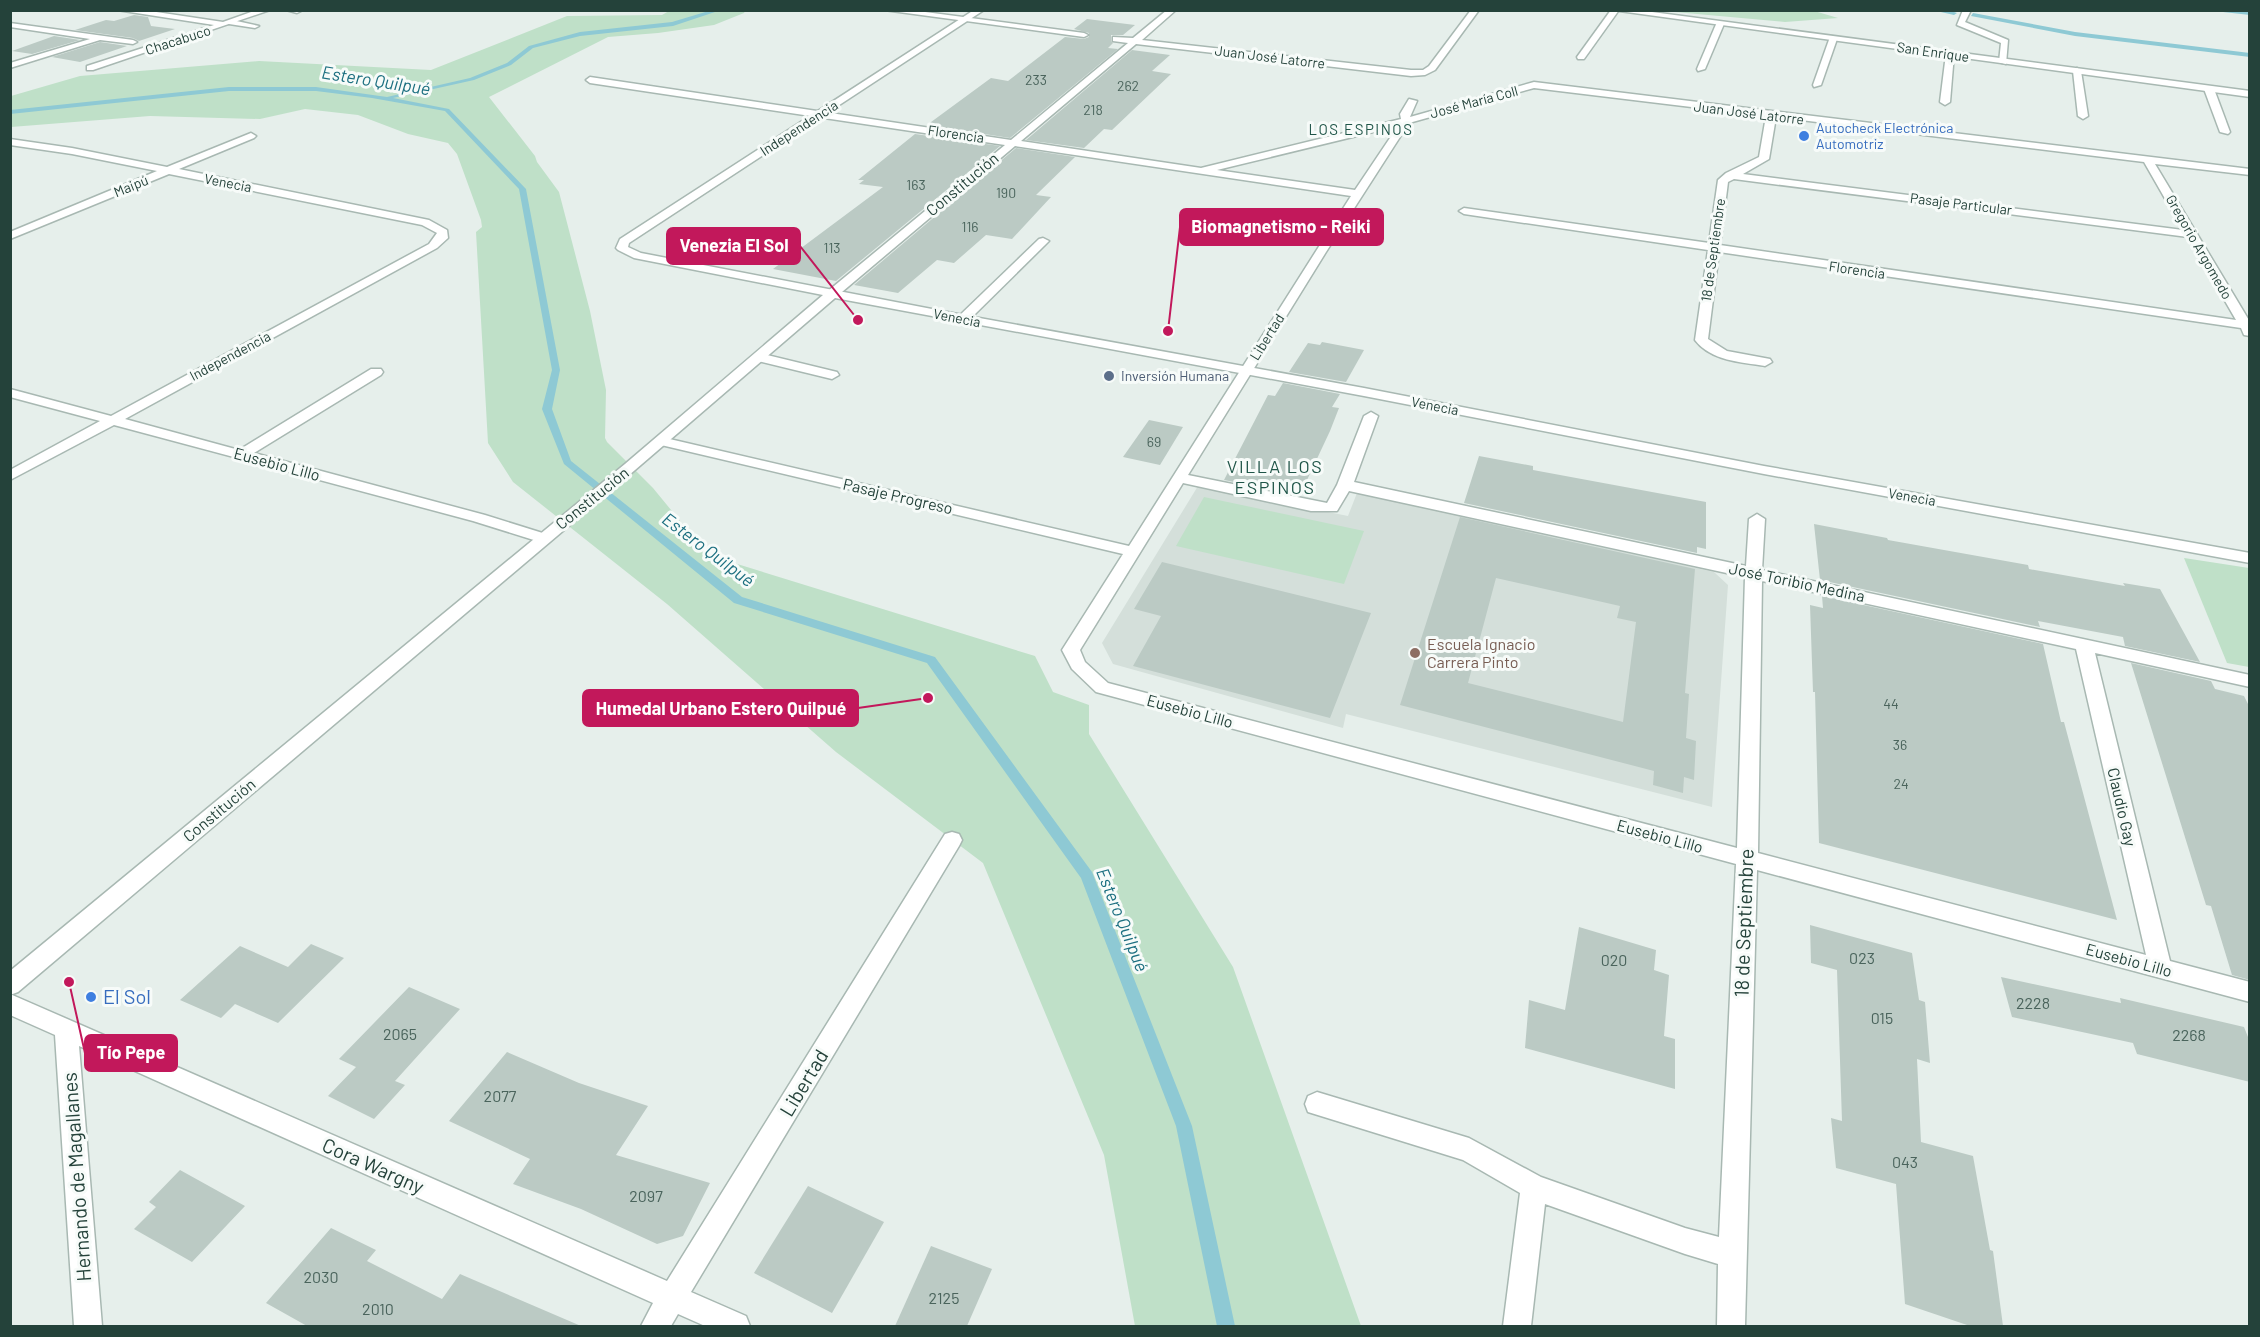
<svg xmlns="http://www.w3.org/2000/svg" width="2260" height="1337" font-family="Barlow,sans-serif">
  <rect width="100%" height="100%" fill="#e6efeb"/>
  <polygon fill="#d4dfda" points="1198,486 1348,516 1357,493 1714,572 1728,585 1712,807 1346,714 1343,728 1113,664 1102,643"/>
  <g fill="#bfe0c8">
    <polygon points="1811,10 1838,18 1785,22 1664,11"/>
    <polygon points="669,11 745,11 744,13 714,25 658,33 608,37 489,97 535,156 537,162 559,192 590,311 606,390 605,438 607,442 653,488 708,555 1035,656 1053,692 1089,705 1089,734 1233,967 1361,1326 1135,1326 1104,1155 983,863 836,752 667,604 513,482 488,443 476,232 482,227 481,220 457,154 448,143 408,134 358,115 305,109 260,119 150,116 11,127 11,96 80,76 259,61 431,70 567,16 662,15"/>
    <polygon points="1204,497 1364,531 1344,584 1176,546"/>
    <polygon points="2184,558 2249,568 2249,667 2227,663"/>
  </g>
  <g fill="none" stroke-linecap="round" stroke-linejoin="round">
    <g fill="#8ec9d4" fill-rule="evenodd">
      <polygon points="712,10 721,10 673,26 580,36 533,48 511,65 474,80 393,98 449,109 526,189 560,370 552,409 571,461 742,597 935,657 1092,872 1192,1126 1235,1326 1217,1326 1176,1126 1081,878 927,663 734,603 564,464 542,409 552,370 519,189 445,111 372,98 316,91 229,91 10,114 10,110 229,87 316,87 387,97 470,78 507,63 529,46 580,32 672,22"/>
      <polygon points="1741,10 1800,10 1798,12"/>
      <polygon points="1848,10 1930,10 1928,12"/>
      <polygon points="1932,10 1948,10 1957,13 1954,15"/>
      <polygon points="2221,10 2250,12 2250,15 2223,12"/>
      <polygon points="1973,13 2075,32 2250,53 2250,57 2075,36 1971,16"/>
    </g>
  </g>
  <g fill="#bbcac4" fill-rule="evenodd">
    <polygon points="134,15 148,17 151,26 175,29 139,41 133,38 75,30 106,20 114,21"/>
    <polygon points="1087,19 1135,25 1123,35 1111,35 1111,41 1113,43 1108,48 1118,49 1010,138 927,125 991,78 1008,81 1065,37 1084,39 1089,37 1089,33 1074,29"/>
    <polygon points="54,36 80,40 32,54 12,51"/>
    <polygon points="100,42 127,46 80,62 52,57"/>
    <polygon points="1132,50 1170,55 1152,71 1171,74 1112,130 1104,129 1084,148 1026,140"/>
    <polygon points="915,134 1000,146 836,281 773,269 883,187 859,184 864,180 858,180"/>
    <polygon points="1016,148 1075,157 1036,195 1051,197 1012,239 986,235 954,263 937,260 898,293 854,285"/>
    <polygon points="1322,342 1364,350 1346,382 1289,372 1308,343 1320,345"/>
    <polygon points="1283,383 1340,394 1332,407 1339,408 1330,431 1300,495 1224,480 1268,395 1275,396"/>
    <polygon points="1149,420 1183,427 1160,465 1123,457"/>
    <polygon points="1479,456 1533,466 1533,470 1706,502 1706,549 1697,547 1697,553 1464,503"/>
    <path d="M1460,517L1695,569L1685,693L1689,694L1686,738L1696,741L1694,780L1684,777L1683,793L1653,785L1654,771L1400,705ZM1496,578L1620,606L1617,618L1636,622L1623,722L1468,683Z"/>
    <polygon points="1814,524 1887,538 1888,540 2028,565 2029,569 2125,586 2123,583 2160,589 2200,662 2125,646 2123,637 2038,621 2040,627 1820,580"/>
    <polygon points="1162,562 1371,613 1330,718 1133,666 1161,616 1134,609"/>
    <polygon points="1822,596 2043,644 2061,722 2064,722 2117,920 1819,843 1815,692 1813,692 1810,605 1823,608"/>
    <polygon points="2131,663 2211,681 2215,689 2244,696 2250,708 2250,980 2232,975 2211,906 2206,905"/>
    <polygon points="1810,925 1912,953 1919,1000 1925,1002 1930,1063 1917,1059 1921,1142 1973,1156 1990,1250 1993,1251 2003,1326 1970,1326 1905,1304 1896,1184 1836,1168 1831,1118 1842,1121 1837,970 1811,963"/>
    <polygon points="1579,927 1656,950 1654,970 1669,975 1664,1036 1675,1039 1675,1089 1525,1048 1529,1000 1565,1010"/>
    <polygon points="311,944 344,958 278,1023 235,1004 221,1018 180,1000 240,946 288,967"/>
    <polygon points="2001,977 2121,1003 2120,998 2244,1027 2250,1042 2250,1082 2137,1054 2133,1043 2012,1017"/>
    <polygon points="409,987 460,1009 395,1081 405,1085 374,1119 328,1096 356,1067 339,1059"/>
    <polygon points="507,1052 579,1083 648,1106 616,1155 710,1183 683,1236 657,1244 581,1209 513,1184 530,1159 449,1121"/>
    <polygon points="180,1170 245,1206 192,1262 134,1229 156,1207 149,1202"/>
    <polygon points="808,1186 884,1222 832,1313 754,1273"/>
    <polygon points="331,1228 376,1250 367,1261 442,1299 460,1274 581,1326 307,1326 266,1303"/>
    <polygon points="931,1246 992,1269 967,1326 895,1326"/>
  </g>
  <g fill="none" stroke-linecap="round" stroke-linejoin="round">
    <g stroke="#a8b8b2" stroke-width="3">
      <g id="service">
        <polygon points="286,10 301,10 301,11 297,13"/>
        <polygon points="232,20 259,26 255,28 229,24 228,22"/>
        <polygon points="1043,238 1049,241 1047,243 967,322 959,322 957,319 959,316 1039,239"/>
      </g>
    </g>
    <g stroke="#a8b8b2" stroke-width="3">
      <g id="minor">
        <polygon points="117,10 143,10 223,22 257,10 270,10 93,70 87,70 87,66 214,25"/>
        <polygon points="884,10 910,10 1084,33 1088,35 1084,37"/>
        <path d="M1167,10H1176L1142,40L1411,70H1423L1429,66L1471,10H1479L1435,70L1425,75L1411,76L1136,44L1021,141L1201,168L1401,119L1400,114L1409,99L1417,101L1410,117L1534,82L2250,169V175L2155,164L2250,322V336L2244,335L2241,328L1719,252L1708,339L1727,351L1770,359L1772,362L1765,366C1741,362 1711,361 1695,340L1708,250L1464,214L1459,211L1464,208L1709,243L1718,180L1726,173L1759,157L1766,116L1534,88L1409,123L1326,252L1188,475L1327,503L1337,485L1364,416L1371,412L1378,416L1354,482L1746,566L1749,519L1757,514L1765,519L1762,570L2250,675V687L2095,653L2170,961L2250,982V1002L1757,870L1745,1326H1717L1718,1264L1685,1254L1545,1204L1531,1326H1503L1520,1193L1463,1160L1308,1112L1305,1104L1308,1096L1317,1092L1469,1138L1541,1177L1685,1228L1719,1237L1736,864L1096,692L1072,669L1062,650L1123,554L661,445L654,441L661,437L1129,546L1351,196L1015,146L836,297L832,298L826,294L828,291L1005,145L590,83L586,80L590,77L1011,140L1128,43L1113,41V37L1133,38ZM1776,117L2144,162L2183,230L1743,174L1769,159ZM1398,126L1355,190L1217,170ZM1734,179L2188,237L2236,320L1720,245L1728,182ZM1183,483L1311,511H1337L1349,491L1745,577L1737,848L1108,683L1085,662L1080,650ZM1762,581L2076,649L2146,955L1758,853Z"/>
        <polygon points="1611,10 1619,10 1584,59 1578,59 1577,57"/>
        <polygon points="1963,10 1971,10 1965,22 2008,40 2006,64 1999,62 2001,43 1957,25"/>
        <polygon points="1717,22 1724,24 1705,69 1698,71 1697,69"/>
        <polygon points="10,23 133,40 137,42 133,44 100,40 10,68 10,63 90,39 10,27"/>
        <polygon points="1830,37 1837,39 1821,85 1814,87 1813,85"/>
        <polygon points="1950,51 1954,54 1950,102 1945,105 1940,102 1946,54"/>
        <polygon points="2077,68 2081,71 2088,116 2083,119 2078,116 2073,71"/>
        <polygon points="2206,87 2214,89 2230,132 2228,134 2220,132 2204,89"/>
        <polygon points="251,133 256,136 254,138 179,169 429,220 447,230 448,238 437,248 125,419 239,450 371,369 381,369 383,372 381,375 254,453 485,515 549,535 551,538 549,541 537,541 473,521 114,425 10,480 10,470 100,421 10,397 10,389 111,416 429,244 437,233 422,225 169,174 10,239 10,232 157,171 72,154 10,145 10,139 72,148 167,167"/>
        <polygon points="759,353 837,372 839,375 832,379 754,360 752,357"/>
        <polygon points="952,832 959,834 962,840 959,846 691,1292 746,1316 750,1326 705,1326 678,1314 671,1326 641,1326 653,1303 79,1046 102,1326 74,1326 55,1035 10,1015 10,994 667,1281 945,834"/>
      </g>
    </g>
    <g stroke="#a8b8b2" stroke-width="3">
      <g id="tertiary">
        <polygon points="974,10 984,10 629,243 628,247 641,253 963,315 1364,388 1764,466 2250,553 2250,563 1764,474 1364,396 835,298 635,470 18,992 10,995 10,971 625,464 823,295 634,258 618,250 616,248 620,239"/>
        <polygon points="1612,10 1637,10 2250,91 2250,97"/>
      </g>
    </g>
    <use href="#service" fill="#fff" fill-rule="evenodd"/>
    <use href="#minor" fill="#fff" fill-rule="evenodd"/>
    <use href="#tertiary" fill="#fff" fill-rule="evenodd"/>
  </g>
  <g fill="#3f7fe0" stroke="#f7fbf9" stroke-width="2">
    <circle cx="1804" cy="136" r="6"/>
    <circle cx="91" cy="997" r="6"/>
  </g>
  <circle fill="#5c6f8a" stroke="#f7fbf9" stroke-width="2" cx="1109" cy="376" r="6"/>
  <circle fill="#8d6e63" stroke="#f7fbf9" stroke-width="2" cx="1415" cy="653" r="6"/>
  <g text-anchor="middle" stroke-width="6" stroke-linejoin="round" paint-order="stroke">
    <g font-size="14" fill="#24423a" stroke="#f7fbf9">
      <text transform="translate(178 40) rotate(-18)" y="5">Chacabuco</text>
      <text transform="translate(1933 52) rotate(8)" y="5">San Enrique</text>
      <text transform="translate(1270 57) rotate(7)" y="5">Juan José Latorre</text>
      <text transform="translate(1474 102) rotate(-15)" y="5">José María Coll</text>
      <text transform="translate(1749 113) rotate(7)" y="5">Juan José Latorre</text>
      <text transform="translate(799 128) rotate(-33)" y="5">Independencia</text>
      <text transform="translate(956 134) rotate(8)" y="5">Florencia</text>
      <text transform="translate(228 183) rotate(11)" y="5">Venecia</text>
      <text transform="translate(131 186) rotate(-22)" y="5">Maipú</text>
      <text transform="translate(1961 204) rotate(7)" y="5">Pasaje Particular</text>
      <text transform="translate(2199 247) rotate(60)" y="5">Gregorio Argomedo</text>
      <text transform="translate(1713 250) rotate(-82)" y="5">18 de Septiembre</text>
      <text transform="translate(1857 270) rotate(8)" y="5">Florencia</text>
      <text transform="translate(957 318) rotate(11)" y="5">Venecia</text>
      <text transform="translate(1267 337) rotate(-58)" y="5">Libertad</text>
      <text transform="translate(230 356) rotate(-28)" y="5">Independencia</text>
      <text transform="translate(1435 406) rotate(11)" y="5">Venecia</text>
      <text transform="translate(1912 497) rotate(10)" y="5">Venecia</text>
    </g>
    <g font-size="14" fill="#4a645c">
      <text x="1036" y="85">233</text>
      <text x="1128" y="91">262</text>
      <text x="1093" y="115">218</text>
      <text x="916" y="190">163</text>
      <text x="1006" y="198">190</text>
      <text x="970" y="232">116</text>
      <text x="832" y="253">113</text>
      <text x="1154" y="447">69</text>
      <text x="1891" y="709">44</text>
      <text x="1900" y="750">36</text>
      <text x="1901" y="789">24</text>
    </g>
    <g font-size="14" fill="#366cbe" stroke="#f7fbf9" text-anchor="start">
      <text x="1816" y="133">Autocheck Electrónica<tspan x="1816" dy="16">Automotriz</tspan></text>
    </g>
    <g font-size="14" fill="#4e5e75" stroke="#f7fbf9" text-anchor="start">
      <text x="1121" y="381">Inversión Humana</text>
    </g>
    <g font-size="15" letter-spacing="1.5" fill="#1f5548" stroke="#f7fbf9">
      <text x="1361" y="135">LOS ESPINOS</text>
    </g>
    <g font-size="16" fill="#24423a" stroke="#f7fbf9">
      <text transform="translate(962 184) rotate(-40)" y="6">Constitución</text>
      <text transform="translate(277 464) rotate(15)" y="6">Eusebio Lillo</text>
      <text transform="translate(898 496) rotate(13)" y="6">Pasaje Progreso</text>
      <text transform="translate(592 498) rotate(-39)" y="6">Constitución</text>
      <text transform="translate(1797 582) rotate(12)" y="6">José Toribio Medina</text>
      <text transform="translate(1190 711) rotate(15)" y="6">Eusebio Lillo</text>
      <text transform="translate(2122 807) rotate(77)" y="6">Claudio Gay</text>
      <text transform="translate(219 810) rotate(-40)" y="6">Constitución</text>
      <text transform="translate(1660 836) rotate(15)" y="6">Eusebio Lillo</text>
      <text transform="translate(2129 960) rotate(15)" y="6">Eusebio Lillo</text>
    </g>
    <g font-size="16" fill="#785e54" stroke="#f7fbf9" text-anchor="start">
      <text x="1427" y="650">Escuela Ignacio<tspan x="1427" dy="18">Carrera Pinto</tspan></text>
    </g>
    <g font-size="16" fill="#4a645c">
      <text x="1862" y="964">023</text>
      <text x="1614" y="966">020</text>
      <text x="2033" y="1009">2228</text>
      <text x="1882" y="1024">015</text>
      <text x="400" y="1040">2065</text>
      <text x="2189" y="1041">2268</text>
      <text x="500" y="1102">2077</text>
      <text x="1905" y="1168">043</text>
      <text x="646" y="1202">2097</text>
      <text x="321" y="1283">2030</text>
      <text x="944" y="1304">2125</text>
      <text x="378" y="1315">2010</text>
    </g>
    <g font-size="18" font-style="italic" fill="#1c6f80" stroke="#f7fbf9">
      <text transform="translate(376 81) rotate(9)" y="6">Estero Quilpué</text>
      <text transform="translate(708 550) rotate(37)" y="6">Estero Quilpué</text>
      <text transform="translate(1122 920) rotate(68)" y="6">Estero Quilpué</text>
    </g>
    <g font-size="18" letter-spacing="1.5" fill="#1f5548" stroke="#f7fbf9">
      <text x="1275" y="473">VILLA LOS<tspan x="1275" dy="21">ESPINOS</tspan></text>
    </g>
    <g font-size="20" fill="#24423a" stroke="#f7fbf9">
      <text transform="translate(1744 923) rotate(-88)" y="7">18 de Septiembre</text>
      <text transform="translate(804 1083) rotate(-59)" y="7">Libertad</text>
      <text transform="translate(373 1166) rotate(24)" y="7">Cora Wargny</text>
      <text transform="translate(77 1177) rotate(-94)" y="7">Hernando de Magallanes</text>
    </g>
    <g font-size="20" fill="#366cbe" stroke="#f7fbf9" text-anchor="start">
      <text x="103" y="1004">El Sol</text>
    </g>
  </g>
  <path fill="none" stroke="#c2185b" stroke-width="2" d="M1168 331L1180 227M858 320L800 246M928 698L858 708M69 982L85 1053"/>
  <g fill="#c2185b" stroke="#f7fbf9" stroke-width="2">
    <circle cx="1168" cy="331" r="6"/>
    <circle cx="858" cy="320" r="6"/>
    <circle cx="928" cy="698" r="6"/>
    <circle cx="69" cy="982" r="6"/>
  </g>
  <g fill="#c2185b" stroke="#c2185b" stroke-width="2">
    <rect x="1180" y="209" width="203" height="36" rx="6"/>
    <rect x="667" y="228" width="133" height="36" rx="6"/>
    <rect x="583" y="690" width="275" height="36" rx="6"/>
    <rect x="85" y="1035" width="92" height="36" rx="6"/>
  </g>
  <g font-size="18" text-anchor="middle" font-weight="bold" fill="#fff">
    <text x="1281" y="233">Biomagnetismo - Reiki</text>
    <text x="734" y="252">Venezia El Sol</text>
    <text x="721" y="715">Humedal Urbano Estero Quilpué</text>
    <text x="131" y="1059">Tío Pepe</text>
  </g>
  <rect width="2260" height="1337" fill="none" stroke="#24423a" stroke-width="24"/>
</svg>
